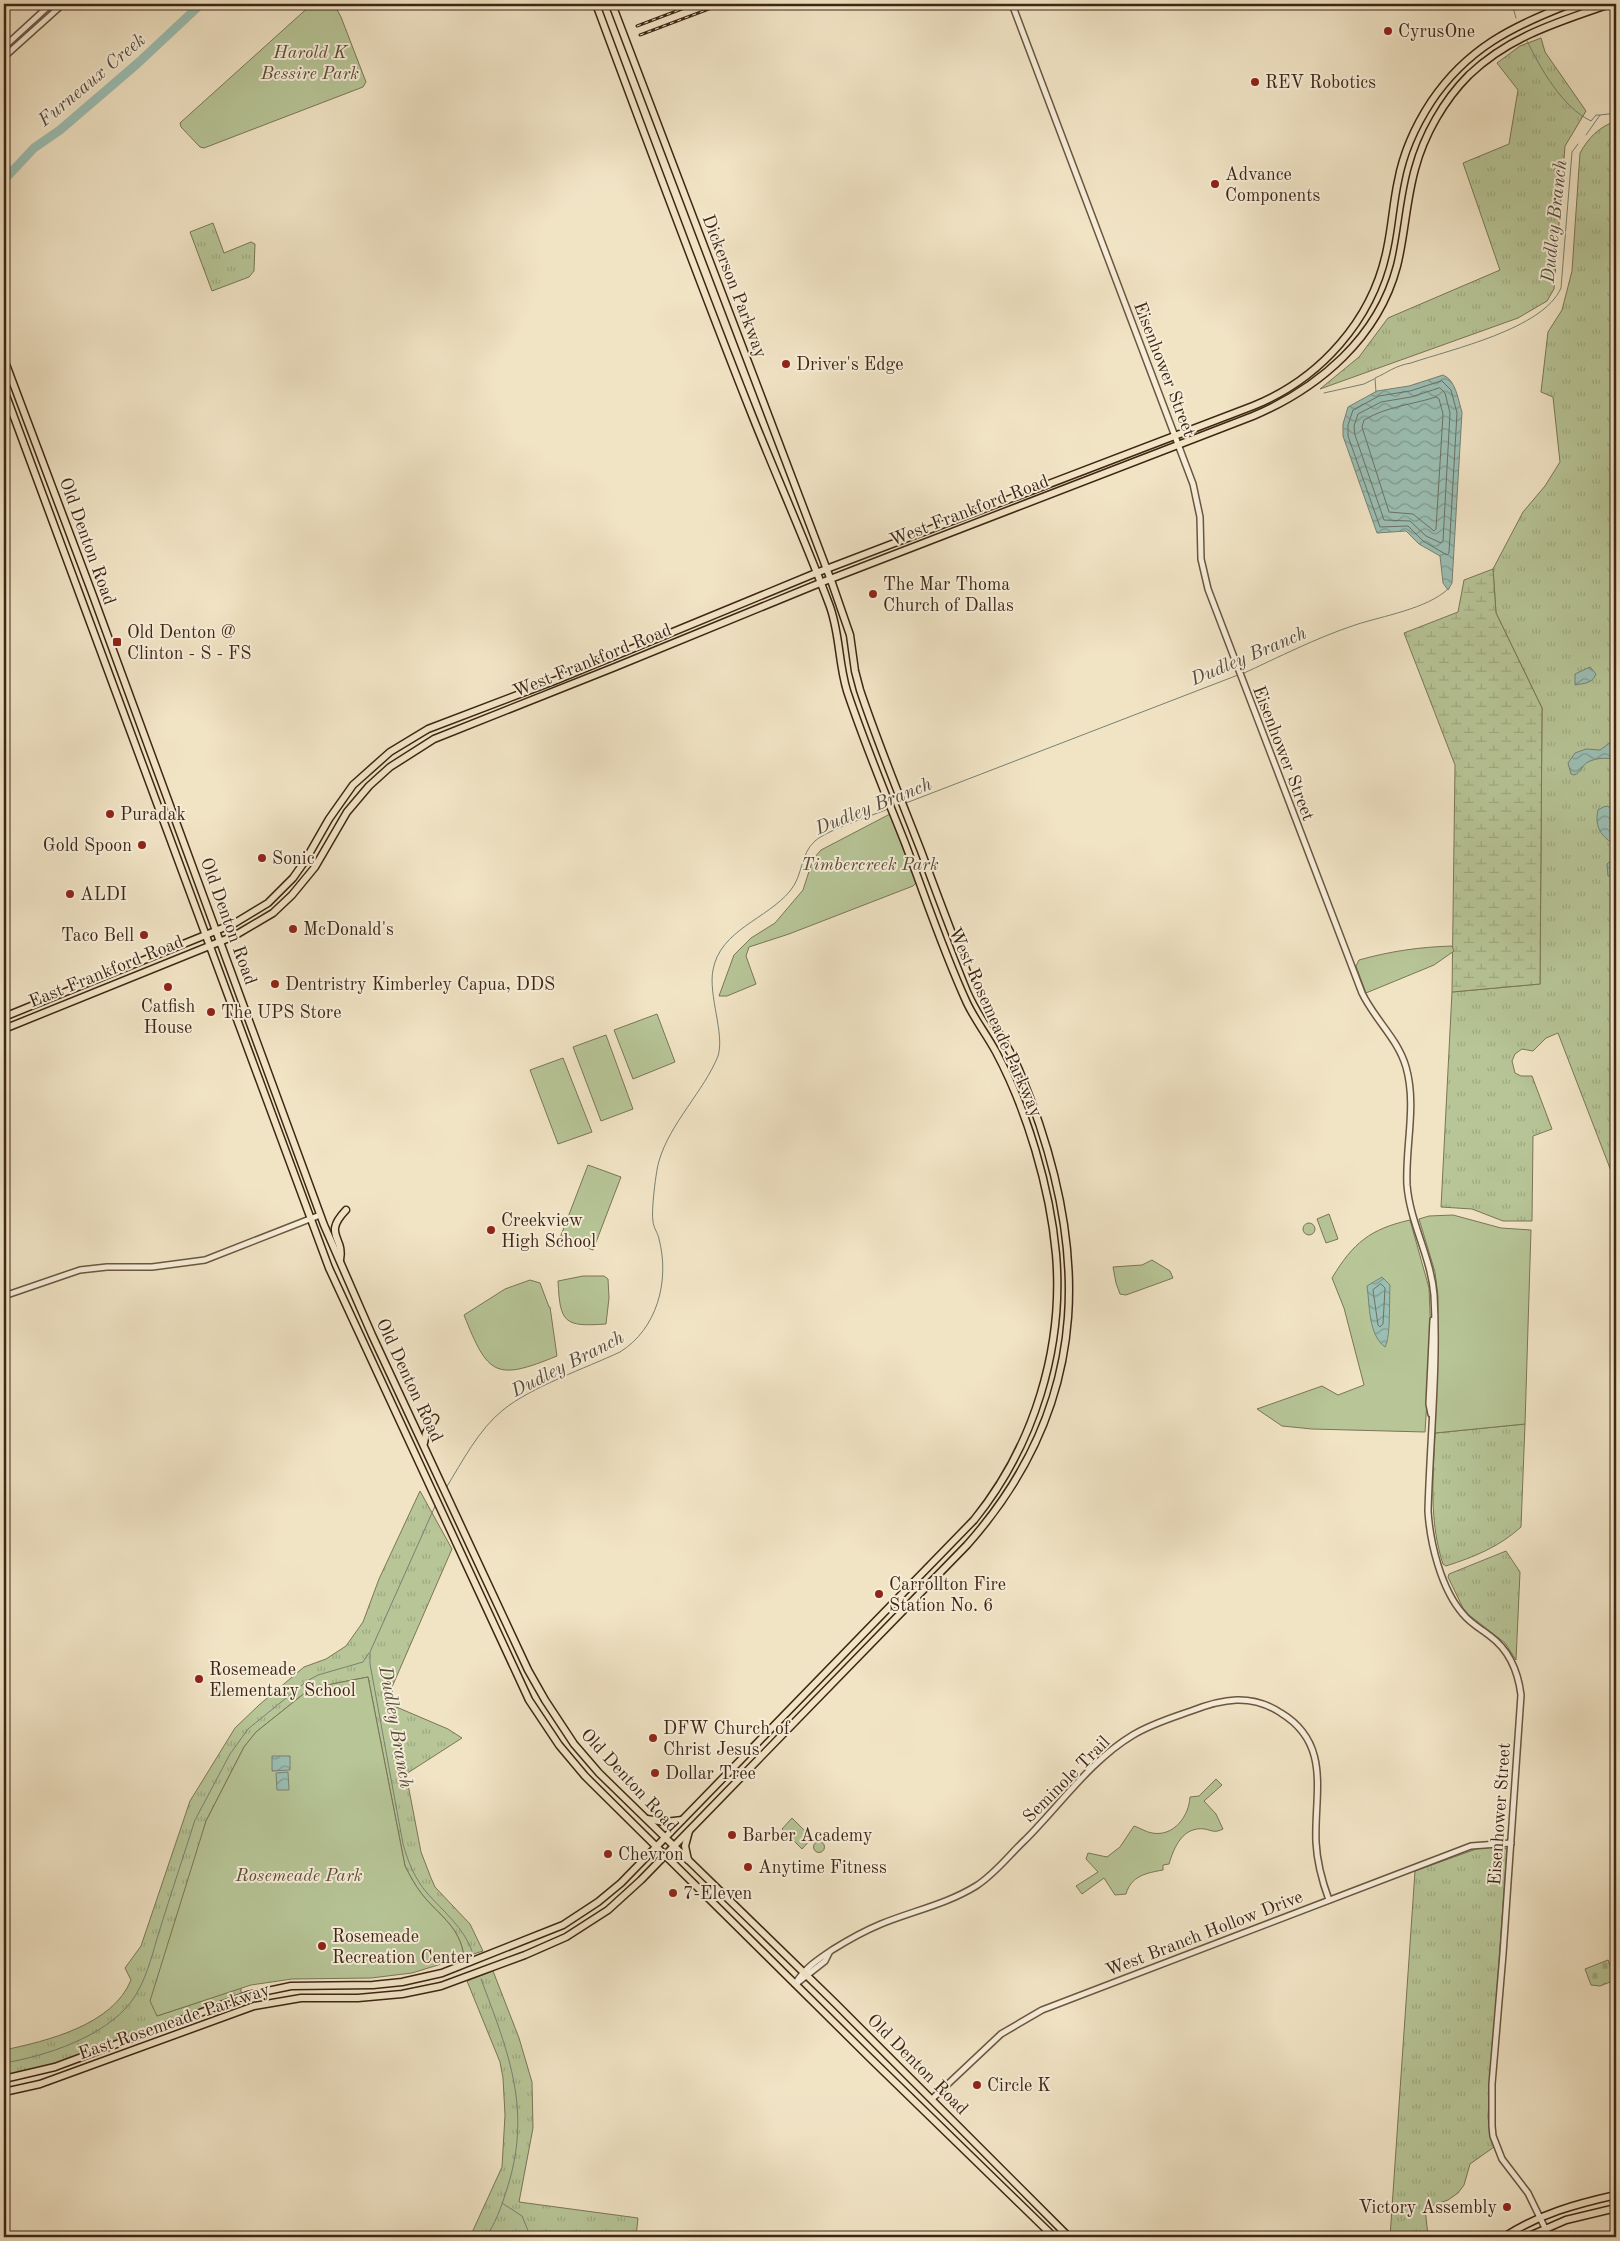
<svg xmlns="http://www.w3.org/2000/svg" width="1620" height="2241" font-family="'Old Standard TT',serif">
  <defs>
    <pattern id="grass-tufts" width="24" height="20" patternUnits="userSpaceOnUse" patternTransform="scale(1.25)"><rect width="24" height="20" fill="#b7c597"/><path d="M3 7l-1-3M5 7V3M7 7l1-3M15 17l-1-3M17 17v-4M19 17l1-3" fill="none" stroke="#9ea981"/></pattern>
    <pattern id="wetland-marsh" width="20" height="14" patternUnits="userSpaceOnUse" patternTransform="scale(1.25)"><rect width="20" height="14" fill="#b7c597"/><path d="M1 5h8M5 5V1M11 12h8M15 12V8" fill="none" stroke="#9ea981"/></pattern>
    <pattern id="cemetery-stones" width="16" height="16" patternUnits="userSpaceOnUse" patternTransform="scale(1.25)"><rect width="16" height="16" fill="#b7c597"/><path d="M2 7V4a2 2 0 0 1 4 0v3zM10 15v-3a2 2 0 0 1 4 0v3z" fill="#9ea981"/></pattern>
    <pattern id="water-waves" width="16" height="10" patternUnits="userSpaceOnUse" patternTransform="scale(1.25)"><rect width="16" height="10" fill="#9bbfb4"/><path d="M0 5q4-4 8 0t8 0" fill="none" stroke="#809b91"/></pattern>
  </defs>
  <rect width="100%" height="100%" fill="#f1e4c5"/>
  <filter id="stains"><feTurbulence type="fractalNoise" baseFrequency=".004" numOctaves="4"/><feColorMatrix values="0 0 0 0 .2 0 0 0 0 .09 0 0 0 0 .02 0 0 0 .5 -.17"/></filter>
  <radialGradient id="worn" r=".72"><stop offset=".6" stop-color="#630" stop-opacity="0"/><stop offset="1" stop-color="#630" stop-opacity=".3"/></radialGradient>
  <g fill="url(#grass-tufts)" stroke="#7a7656">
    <polygon points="1541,38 1545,52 1586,111 1565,146 1554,289 1547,301 1518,318 1320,389 1359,357 1388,318 1500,270 1463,163 1509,144 1518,90 1497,63 1520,46"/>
    <path d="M1616,121V1184L1558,1033L1546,1038L1533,1051L1522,1049L1515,1054L1512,1061L1515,1073L1521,1076H1532L1552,1129L1533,1136L1532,1221H1503L1472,1209L1441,1207L1452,992L1540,984L1542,708L1496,613L1493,569L1523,512L1545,486L1560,462L1553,397L1541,392L1548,332L1562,310L1572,271L1580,153C1589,137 1599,127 1616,121Z"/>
    <polygon points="213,223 224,253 251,242 255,244 254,271 249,277 212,291 190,232"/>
    <path d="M1525,1424L1521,1527C1499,1547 1474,1557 1446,1566L1443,1564C1429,1522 1433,1477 1435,1433Z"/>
    <path d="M420,1491L452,1549L392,1687L394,1706L448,1729L462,1738L406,1774L421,1852L431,1878L435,1887L470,1924L483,1951L464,1957C460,1926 439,1916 421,1893C415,1885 410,1876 405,1866L368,1677L332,1684L306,1692L256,1732L244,1747L206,1821L157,2016L241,1988V1994L52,2065L4,2077V2050C47,2041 113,2025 131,1980L125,1968L141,1946L190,1801L235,1728L259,1705L304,1667L326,1659L346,1646L363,1622L379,1579Z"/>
    <polygon points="1506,1551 1520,1572 1516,1660 1505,1643 1469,1615 1463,1608 1448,1577 1449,1574"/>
    <polygon points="1498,1846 1507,1849 1488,2116 1494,2147 1470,2164 1464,2185 1458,2193 1448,2200 1425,2208 1428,2236 1446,2234 1448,2237 1390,2237 1415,1871 1479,1848"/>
    <polygon points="493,1971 519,2038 532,2082 533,2128 519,2202 638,2218 636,2237 470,2237 502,2167 505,2115 503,2078 500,2062 467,1981"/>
  </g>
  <polygon fill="url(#wetland-marsh)" stroke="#7a7656" points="1493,569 1496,613 1542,708 1540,984 1452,992 1455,765 1404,633 1458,612 1464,580"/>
  <polygon fill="url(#cemetery-stones)" stroke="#7a7656" points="1608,1960 1615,1980 1600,1986 1591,1985 1585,1969"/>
  <g fill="#b7c597" stroke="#7a7656">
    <polygon points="312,4 334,4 341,17 366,82 363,87 204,148 200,147 181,127 180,123"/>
    <polygon points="890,814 916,883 913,886 789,934 749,947 746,956 756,984 727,996 719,996 734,955 751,938 775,923 803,890 813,859 821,850"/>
    <path d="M1452,946L1454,951L1434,965L1366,993L1356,966L1359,960C1391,951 1420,947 1452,946Z"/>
    <polygon points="657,1014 675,1062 633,1079 614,1030"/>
    <polygon points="606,1035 633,1109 601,1121 573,1047"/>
    <polygon points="563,1058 592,1132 558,1144 530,1070"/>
    <polygon points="588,1165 621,1177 593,1250 560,1238"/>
    <polygon points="1329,1214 1338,1239 1326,1243 1317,1219"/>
    <polygon points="1453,1215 1501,1228 1531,1230 1525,1424 1435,1433 1438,1296 1435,1272 1419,1219 1429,1216"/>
    <path d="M1410,1220L1429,1288L1431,1337L1425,1432L1312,1429L1282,1426L1257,1409L1322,1386L1338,1395L1364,1385L1344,1308L1332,1278C1353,1243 1370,1229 1410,1220Z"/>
    <circle cx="1309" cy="1229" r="6"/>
    <polygon points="1152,1260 1170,1271 1173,1278 1126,1295 1120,1294 1116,1283 1113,1267 1142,1265"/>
    <path d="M583,1276H604L608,1279L609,1298L606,1324C564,1327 560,1323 558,1281Z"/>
    <path d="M530,1280L540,1283L549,1307H550L557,1356C496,1381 488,1376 464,1315L505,1289Z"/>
    <path d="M368,1677L405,1866C410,1876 415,1885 421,1893C439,1916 460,1926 464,1957L412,1973L371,1978L292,1979L251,1985L157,2016L150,2001L206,1821L244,1747L256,1732L306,1692L332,1684Z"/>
    <path d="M1216,1779L1222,1785L1204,1801L1216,1814L1223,1829C1215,1833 1213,1831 1205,1829C1183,1826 1174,1847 1169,1864L1163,1865V1870C1146,1873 1131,1876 1126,1894L1115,1895L1104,1878L1082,1894L1076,1886L1098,1872L1086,1859L1088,1853L1107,1857L1120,1847L1134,1826C1140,1828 1146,1832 1152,1833C1174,1837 1189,1816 1190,1797L1199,1796Z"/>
    <polygon points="792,1818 812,1838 802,1849 782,1829"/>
    <circle cx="819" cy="1847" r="5.5"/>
  </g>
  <g fill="url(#water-waves)" stroke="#768274">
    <path d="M1443,375C1456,380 1458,400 1462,412L1452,583L1448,590L1443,583L1440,556L1419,544L1406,531L1377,533L1343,436V424L1348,407L1377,391L1409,386Z"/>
    <path d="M1590,667L1596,674C1592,684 1585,683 1575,685V674Z"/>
    <path d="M1611,742L1616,743V760C1609,757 1595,758 1588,762C1582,765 1581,773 1574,775L1571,774L1568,763L1575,753L1586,749L1600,750Z"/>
    <path d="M1608,806L1616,814V845C1602,838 1594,827 1598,810L1603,807Z"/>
    <polygon points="1616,856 1616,877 1608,876 1607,864"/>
    <path d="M1382,1277L1390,1285C1389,1300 1391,1336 1385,1347C1368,1334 1370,1306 1367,1286Z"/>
    <polygon points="272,1756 290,1756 290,1770 272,1771"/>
    <polygon points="288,1772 289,1790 277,1790 276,1773"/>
  </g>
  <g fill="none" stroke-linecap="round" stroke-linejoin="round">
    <g stroke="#6c7264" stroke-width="1">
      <polygon points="1442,381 1451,390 1457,413 1449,553 1447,555 1423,541 1408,526 1380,527 1348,436 1348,425 1353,410 1379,396 1410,391"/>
      <polygon points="1440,388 1445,393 1450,413 1443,541 1441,543 1426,536 1410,521 1384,520 1355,435 1354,426 1358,414 1381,402 1411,397"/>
      <path d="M1436,397L1439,399L1443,414L1436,529L1434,531L1413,514L1389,512L1362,427L1364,420C1388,406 1411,405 1436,397Z"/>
      <polygon points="1381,1284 1385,1288 1383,1324 1380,1327 1378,1325 1373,1290"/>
    </g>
    <g stroke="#768274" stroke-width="1">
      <polyline points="1512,4 1516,18"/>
      <path d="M1527,41C1541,69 1562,107 1591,121L1596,115H1600"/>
      <polyline points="1586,135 1600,115 1616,113"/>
      <path d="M1376,392L1375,378C1389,372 1394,366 1411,363C1452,349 1543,329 1561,288L1572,152L1578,144"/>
      <polyline points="1324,393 1364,384 1374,379"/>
      <path d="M1242,674C1279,657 1316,638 1355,625C1382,616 1427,609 1448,589"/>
      <polyline points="906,803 1238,675"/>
      <path d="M446,1488C462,1462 479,1429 503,1410C531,1387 586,1368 620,1352C657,1329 670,1281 659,1239C658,1233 653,1227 653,1221C651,1212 656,1170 659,1161C670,1123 704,1091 718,1056C725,1034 708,995 713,970C720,930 767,919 790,891C803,876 800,854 815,841C827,830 871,816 888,809"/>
      <path d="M436,1504L370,1652V1664L403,1844C408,1862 415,1879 427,1893C443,1911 464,1928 472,1951"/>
      <path d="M481,1979C509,2054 533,2111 506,2192C501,2208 495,2224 486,2237"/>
      <path d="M4,2063C46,2056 104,2037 131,2002C146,1982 152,1955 159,1932C171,1894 183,1857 195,1820L230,1754L248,1729L307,1681L318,1675L363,1662L369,1653"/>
      <polyline points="502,2203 522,2216 529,2233 544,2237"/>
    </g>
    <polyline stroke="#9bbfb4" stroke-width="9" points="4,180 34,148 60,130 138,63 201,4"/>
    <g stroke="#6b5640" stroke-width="8">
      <g id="minor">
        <path d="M1012,4L1193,484L1200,517L1201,559L1208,589L1362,993C1375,1020 1398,1039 1406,1067C1417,1105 1405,1147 1407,1185C1410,1223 1431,1257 1434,1295C1438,1367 1430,1439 1428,1511C1430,1543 1441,1589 1463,1614C1470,1623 1481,1629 1490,1636C1509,1650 1518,1671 1521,1695L1503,1954L1492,2084V2126L1493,2136L1502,2159L1528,2193L1545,2228"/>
        <polyline points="4,47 51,4"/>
        <polyline points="4,57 63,4"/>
        <polyline points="4,1296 80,1270 107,1267 152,1267 205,1260 320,1215"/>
        <polyline points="1431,1414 1429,1404 1433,1320"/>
        <polyline points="797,1983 825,1961 829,1953"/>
        <path d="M795,1984C805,1968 817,1960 832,1950C848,1940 864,1931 881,1924C913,1911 947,1904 976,1886C995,1874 1009,1855 1025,1840C1060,1805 1091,1760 1133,1735C1151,1724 1171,1718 1191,1711C1222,1699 1251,1693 1281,1713C1332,1744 1314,1794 1316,1842C1317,1863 1322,1881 1329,1900"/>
        <polyline points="932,2099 1001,2034 1042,2010 1471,1846 1511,1843"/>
      </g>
    </g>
    <g stroke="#3e2614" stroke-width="9">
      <g id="major">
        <polyline points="4,359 92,593 324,1225 372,1335 528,1670 545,1700 574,1744 599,1773 836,2004 1069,2237"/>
        <polyline points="4,390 329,1268 529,1700 559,1745 585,1776 870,2058 1054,2237"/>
        <path d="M4,1017L235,923L268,903L293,878L305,861L329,819L353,785L390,752L428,729L554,681L816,573L1253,406C1320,379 1373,320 1387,249C1392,226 1393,204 1398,181C1403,154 1416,125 1431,102C1467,48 1513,26 1570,4"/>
        <path d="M4,1029L234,936L273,913L292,895L315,867L347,812L369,786L390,767L434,739L615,667L820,583L1253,416C1319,388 1378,338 1397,266C1405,234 1406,201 1415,169C1424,135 1444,100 1469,75C1510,36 1558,22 1610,4"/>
        <path d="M340,1260C345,1237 322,1235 346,1210"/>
        <polyline points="424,1443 426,1433 435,1418"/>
        <polyline points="647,1819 665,1822 682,1820"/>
        <polyline points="688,1860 685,1846 689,1831"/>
        <path d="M4,2079L55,2067L248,1995L291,1986L373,1985L402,1982L442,1973L563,1925L598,1902L621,1883L974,1520C1034,1446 1064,1348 1056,1254C1050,1188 1027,1110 996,1052C987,1035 975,1020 967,1003C943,951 925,896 905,843C885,793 864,742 847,691C838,662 840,632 829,604C805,540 777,478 752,415C698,279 647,141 596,4"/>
        <path d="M4,2092L40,2084L254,2006L301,1998H358L402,1994L441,1986L525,1955L566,1937L608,1910L641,1880L967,1545C1096,1400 1090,1241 1019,1070C1007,1041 986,1017 974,989C955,943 938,897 921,851C900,797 878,744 860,690L855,671L850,635L832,583L612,4"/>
        <path d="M1504,2237C1539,2214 1576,2204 1616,2195"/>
        <polyline points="1527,2237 1566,2220 1616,2208"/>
      </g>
    </g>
    <use href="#minor" stroke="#f6edd9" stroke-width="5"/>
    <use href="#major" stroke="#f1e4c5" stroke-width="6"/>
    <g stroke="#3e2614" stroke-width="3">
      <g id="rail">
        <polyline points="637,26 695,4"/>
        <polyline points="640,35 722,4"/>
      </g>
    </g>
    <use href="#rail" stroke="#f6edd9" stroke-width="1" stroke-dasharray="4" stroke-linecap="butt"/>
  </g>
  <g fill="#8f2418" stroke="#f6edd9" stroke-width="2">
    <circle cx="1388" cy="31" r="5"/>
    <circle cx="1255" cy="82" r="5"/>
    <circle cx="1215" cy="184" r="5"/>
    <circle cx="786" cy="364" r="5"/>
    <circle cx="873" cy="594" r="5"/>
    <rect x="112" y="637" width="10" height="10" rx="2.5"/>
    <circle cx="110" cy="814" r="5"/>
    <circle cx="142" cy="845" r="5"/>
    <circle cx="262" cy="858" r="5"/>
    <circle cx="70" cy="894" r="5"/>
    <circle cx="293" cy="929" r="5"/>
    <circle cx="144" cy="935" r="5"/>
    <circle cx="275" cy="984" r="5"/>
    <circle cx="168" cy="987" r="5"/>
    <circle cx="211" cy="1012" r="5"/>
    <circle cx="491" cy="1230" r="5"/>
    <circle cx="879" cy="1594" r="5"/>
    <circle cx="199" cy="1679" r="5"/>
    <circle cx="653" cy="1738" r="5"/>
    <circle cx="655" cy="1773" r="5"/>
    <circle cx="732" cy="1835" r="5"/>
    <circle cx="608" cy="1854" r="5"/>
    <circle cx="748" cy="1867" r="5"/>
    <circle cx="673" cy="1893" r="5"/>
    <circle cx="322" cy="1946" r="5"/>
    <circle cx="977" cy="2085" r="5"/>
    <circle cx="1507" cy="2207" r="5"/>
  </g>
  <g text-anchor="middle" stroke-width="4" stroke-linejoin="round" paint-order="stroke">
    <g font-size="18" fill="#3e2614" stroke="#f6edd9" text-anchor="start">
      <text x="1398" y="37">CyrusOne</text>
      <text x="1265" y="88">REV Robotics</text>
      <text x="1225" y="180">Advance<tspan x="1225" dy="21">Components</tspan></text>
      <text x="796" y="370">Driver's Edge</text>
      <text x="883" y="590">The Mar Thoma<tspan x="883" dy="21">Church of Dallas</tspan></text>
      <text x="127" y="638">Old Denton @<tspan x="127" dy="21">Clinton - S - FS</tspan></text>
      <text x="120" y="820">Puradak</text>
      <text x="132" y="851" text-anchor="end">Gold Spoon</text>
      <text x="272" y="864">Sonic</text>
      <text x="80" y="900">ALDI</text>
      <text x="303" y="935">McDonald's</text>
      <text x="134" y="941" text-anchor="end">Taco Bell</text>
      <text x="285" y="990">Dentristry Kimberley Capua, DDS</text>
      <text x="168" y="1012" text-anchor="middle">Catfish<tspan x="168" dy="21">House</tspan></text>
      <text x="221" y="1018">The UPS Store</text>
      <text x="501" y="1226">Creekview<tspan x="501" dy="21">High School</tspan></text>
      <text x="889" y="1590">Carrollton Fire<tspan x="889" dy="21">Station No. 6</tspan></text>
      <text x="209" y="1675">Rosemeade<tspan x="209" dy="21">Elementary School</tspan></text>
      <text x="663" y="1734">DFW Church of<tspan x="663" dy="21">Christ Jesus</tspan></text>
      <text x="665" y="1779">Dollar Tree</text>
      <text x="742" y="1841">Barber Academy</text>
      <text x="618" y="1860">Chevron</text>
      <text x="758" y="1873">Anytime Fitness</text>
      <text x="683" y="1899">7-Eleven</text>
      <text x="332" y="1942">Rosemeade<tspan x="332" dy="21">Recreation Center</tspan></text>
      <text x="987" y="2091">Circle K</text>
      <text x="1497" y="2213" text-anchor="end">Victory Assembly</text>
    </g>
    <g font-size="18" font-style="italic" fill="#5c4e35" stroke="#f6edd9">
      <text x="310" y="58">Harold K<tspan x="310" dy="21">Bessire Park</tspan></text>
      <text x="870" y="870">Timbercreek Park</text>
      <text x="299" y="1881">Rosemeade Park</text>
    </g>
    <g font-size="18" fill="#3e2614" stroke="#f6edd9">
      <text transform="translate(735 286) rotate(69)" y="6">Dickerson Parkway</text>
      <text transform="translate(1165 369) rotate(69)" y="6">Eisenhower Street</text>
      <text transform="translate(969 510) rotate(-21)" y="6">West Frankford Road</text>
      <text transform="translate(88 541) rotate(70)" y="6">Old Denton Road</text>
      <text transform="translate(592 660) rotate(-22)" y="6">West Frankford Road</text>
      <text transform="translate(1284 753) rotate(69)" y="6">Eisenhower Street</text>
      <text transform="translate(229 921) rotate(70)" y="6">Old Denton Road</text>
      <text transform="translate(106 971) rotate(-22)" y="6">East Frankford Road</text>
      <text transform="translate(996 1022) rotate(66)" y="6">West Rosemeade Parkway</text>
      <text transform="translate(410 1380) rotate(65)" y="6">Old Denton Road</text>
      <text transform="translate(1066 1779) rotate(-45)" y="6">Seminole Trail</text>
      <text transform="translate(630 1780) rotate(47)" y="6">Old Denton Road</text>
      <text transform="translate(1499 1814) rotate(-86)" y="6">Eisenhower Street</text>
      <text transform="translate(1204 1933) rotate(-21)" y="6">West Branch Hollow Drive</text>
      <text transform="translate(174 2021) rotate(-19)" y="6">East Rosemeade Parkway</text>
      <text transform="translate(918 2064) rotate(45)" y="6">Old Denton Road</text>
    </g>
    <g font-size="19" font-style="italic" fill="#554c3c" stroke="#f6edd9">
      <text transform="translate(91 79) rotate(-40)" y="7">Furneaux Creek</text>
      <text transform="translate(1553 221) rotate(-84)" y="7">Dudley Branch</text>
      <text transform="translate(1248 655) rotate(-23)" y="7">Dudley Branch</text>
      <text transform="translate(873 805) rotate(-22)" y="7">Dudley Branch</text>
      <text transform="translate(567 1363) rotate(-27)" y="7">Dudley Branch</text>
      <text transform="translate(397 1727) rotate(80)" y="7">Dudley Branch</text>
    </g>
  </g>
  <rect width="1620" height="2241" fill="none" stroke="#f1e4c5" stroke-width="20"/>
  <rect x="5" y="5" width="1610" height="2231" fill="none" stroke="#3e2614" stroke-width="2.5"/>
  <rect x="10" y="10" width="1600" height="2221" fill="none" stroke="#3e2614"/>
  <rect width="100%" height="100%" filter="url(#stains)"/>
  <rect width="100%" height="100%" fill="url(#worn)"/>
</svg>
